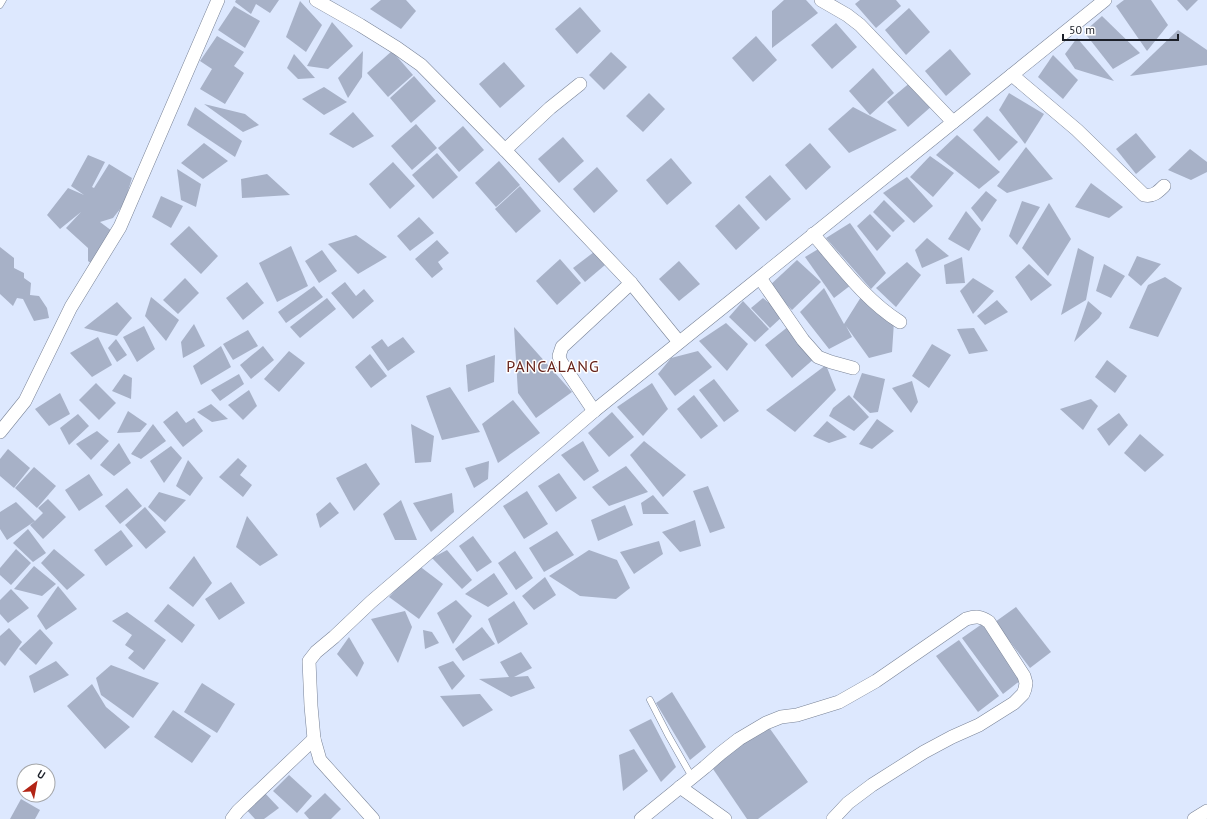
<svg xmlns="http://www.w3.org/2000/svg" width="1207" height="819" font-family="'PT Sans',sans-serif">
  <rect width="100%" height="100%" fill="#dde8fe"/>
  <g fill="#a7b1c7">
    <polygon points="236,0 279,0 270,13 256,4 251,14 235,2"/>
    <polygon points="381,0 406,0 416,11 401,29 370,9"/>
    <polygon points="784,0 806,0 818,13 772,48 772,11"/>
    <polygon points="860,0 896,0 901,6 876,28 855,4"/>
    <polygon points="1124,0 1151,0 1168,25 1147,51 1116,6"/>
    <polygon points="1177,0 1198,0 1187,11"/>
    <polygon points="300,1 322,25 306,52 286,37"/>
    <polygon points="234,6 260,21 245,48 218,30"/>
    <polygon points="580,7 601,31 577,54 555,29"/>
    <polygon points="909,8 930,32 906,55 885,30"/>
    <polygon points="1102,16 1140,53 1113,69 1084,32"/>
    <polygon points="332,22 353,46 328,69 307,66"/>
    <polygon points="836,23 857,47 832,69 811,45"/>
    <polygon points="1178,30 1207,50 1207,65 1130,76"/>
    <polygon points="217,36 244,52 234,66 244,73 225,104 200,89 212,69 200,61"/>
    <polygon points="756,36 777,60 753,82 732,58"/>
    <polygon points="1077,38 1114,81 1075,69 1065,54"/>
    <polygon points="950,49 971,74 946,96 925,71"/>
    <polygon points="363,51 362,77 348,98 338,78"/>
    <polygon points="392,51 413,75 388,97 367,73"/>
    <polygon points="611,52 627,67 604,90 589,75"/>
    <polygon points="294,54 315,78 298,79 287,68"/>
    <polygon points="1053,55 1078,80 1063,99 1038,77"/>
    <polygon points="504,62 525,86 500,108 479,84"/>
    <polygon points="873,68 894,93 870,115 849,91"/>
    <polygon points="414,76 436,101 411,123 390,98"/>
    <polygon points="912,81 933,105 908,127 887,102"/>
    <polygon points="324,87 347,102 324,115 302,99"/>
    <polygon points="649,93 665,109 643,132 626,116"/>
    <polygon points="1009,93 1044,114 1025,144 999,110"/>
    <polygon points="204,104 245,114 259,125 243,132"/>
    <polygon points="195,107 242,141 235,157 187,125"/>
    <polygon points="853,107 897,130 849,153 828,129"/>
    <polygon points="353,112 374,136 353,148 329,134"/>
    <polygon points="987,116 1018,142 999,161 973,130"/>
    <polygon points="416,124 437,148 412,170 391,146"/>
    <polygon points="463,126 484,150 459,172 438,148"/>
    <polygon points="1136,133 1156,157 1136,174 1116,149"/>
    <polygon points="957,135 1000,172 979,189 936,155"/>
    <polygon points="563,137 584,161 559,183 538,159"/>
    <polygon points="204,143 228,161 203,179 181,163"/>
    <polygon points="810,143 831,167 806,190 785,165"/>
    <polygon points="1026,147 1053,179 1007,193 997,186"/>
    <polygon points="1190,149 1207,162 1207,172 1191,180 1168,170"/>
    <polygon points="437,153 458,177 433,199 412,175"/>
    <polygon points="88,155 105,162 92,187 94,188 109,164 132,178 124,204 113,218 100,222 112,231 93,265 88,261 88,248 66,228 81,212 60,229 47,215 68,188 84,195 71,186"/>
    <polygon points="930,156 954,173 933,197 910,177"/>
    <polygon points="671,158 692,183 667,205 646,180"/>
    <polygon points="499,161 520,185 496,207 475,183"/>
    <polygon points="393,162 415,186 390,209 369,184"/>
    <polygon points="597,167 618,191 594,213 573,189"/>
    <polygon points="177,169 201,184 196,207 181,200"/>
    <polygon points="267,174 290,195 242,198 241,179"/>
    <polygon points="770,175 791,199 766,221 745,197"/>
    <polygon points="907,177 933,206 914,223 883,193"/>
    <polygon points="1091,183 1123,207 1109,218 1075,207"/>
    <polygon points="520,186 541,211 516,233 495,209"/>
    <polygon points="986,191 997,200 982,222 971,208"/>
    <polygon points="161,196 183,206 171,228 152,217"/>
    <polygon points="884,200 905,221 893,232 873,212"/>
    <polygon points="1022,201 1040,207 1017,245 1009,236"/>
    <polygon points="1049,203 1071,239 1048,276 1022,248"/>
    <polygon points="739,204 760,228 736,250 715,226"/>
    <polygon points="966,211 981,229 969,251 948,239"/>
    <polygon points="870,214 891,236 877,251 857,226"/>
    <polygon points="419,217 434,233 410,251 397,236"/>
    <polygon points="850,223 886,273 871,289 826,238"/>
    <polygon points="189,226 218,256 201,274 170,244"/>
    <polygon points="356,235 387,257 358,274 328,244"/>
    <polygon points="927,238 949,256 922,268 915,250"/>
    <polygon points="437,240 449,253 438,262 443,269 432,278 415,259"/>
    <polygon points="291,246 308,286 277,302 259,263"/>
    <polygon points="0,247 14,258 14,268 24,273 24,278 31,283 30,295 39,296 47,308 49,318 34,321 23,299 17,298 13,306 0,294"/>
    <polygon points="820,248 851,285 834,298 805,257"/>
    <polygon points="1078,248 1094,257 1086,300 1061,315"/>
    <polygon points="322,250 337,271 319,283 305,261"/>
    <polygon points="594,252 605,265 585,282 573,268"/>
    <polygon points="1137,256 1161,264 1141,286 1128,275"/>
    <polygon points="962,257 965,283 946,284 944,265"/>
    <polygon points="560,259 581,283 557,305 536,281"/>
    <polygon points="797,260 821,282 792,310 768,287"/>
    <polygon points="679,261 700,284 679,301 659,279"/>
    <polygon points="907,262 921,275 896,307 876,288"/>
    <polygon points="1029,264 1052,285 1031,301 1015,277"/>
    <polygon points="1104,264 1125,276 1111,298 1096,291"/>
    <polygon points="1165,277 1182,288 1158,337 1129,328 1148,285"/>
    <polygon points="185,278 199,293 178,314 163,300"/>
    <polygon points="973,278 994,291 973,314 960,291"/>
    <polygon points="247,282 264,303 243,320 226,298"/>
    <polygon points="345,282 356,296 364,289 374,301 353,319 331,293"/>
    <polygon points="314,286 323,297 286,323 278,312"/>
    <polygon points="824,288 844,324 861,297 894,322 892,352 869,358 846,326 852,337 829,349 800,312"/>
    <polygon points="151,297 179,320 166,341 145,316"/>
    <polygon points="327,298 336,309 300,338 290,327"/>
    <polygon points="763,298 784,315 770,328 751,308"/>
    <polygon points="997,300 1008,312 985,325 977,316"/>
    <polygon points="743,301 769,329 755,342 729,317"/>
    <polygon points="1088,301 1102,313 1099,318 1074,342"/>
    <polygon points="117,302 132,318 117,336 84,328"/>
    <polygon points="726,323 748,344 727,371 699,341"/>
    <polygon points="194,324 205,346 183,358 181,342"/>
    <polygon points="144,326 155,349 137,362 123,337"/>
    <polygon points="789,326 815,358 792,378 765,345"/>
    <polygon points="514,327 572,392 536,418 518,393"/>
    <polygon points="974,328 988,351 969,354 957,329"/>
    <polygon points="248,330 258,346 233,360 223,344"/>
    <polygon points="98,337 112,365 92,377 70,353"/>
    <polygon points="403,337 415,352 388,371 371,347 382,339 388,347"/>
    <polygon points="116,339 127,355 117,362 108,348"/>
    <polygon points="932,344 951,355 929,388 912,376"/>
    <polygon points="221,346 231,367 201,385 193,366"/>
    <polygon points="263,346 274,360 251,379 240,365"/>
    <polygon points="289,351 305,363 279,392 264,379"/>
    <polygon points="698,351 712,367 675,396 658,374 671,358"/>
    <polygon points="370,354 387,376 371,388 355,367"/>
    <polygon points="495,355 494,382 468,392 466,365"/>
    <polygon points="1107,360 1127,376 1115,393 1095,377"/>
    <polygon points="826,365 836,390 795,432 766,410"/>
    <polygon points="862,373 885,379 878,412 870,413 853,397"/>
    <polygon points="124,374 132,378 131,399 112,391"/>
    <polygon points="239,374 244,384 220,401 211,390"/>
    <polygon points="714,379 739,411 724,422 699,390"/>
    <polygon points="912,381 918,402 911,413 892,388"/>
    <polygon points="96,383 116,403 99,420 79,400"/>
    <polygon points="652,383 668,409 643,436 617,407"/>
    <polygon points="450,387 480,432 442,440 426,396"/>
    <polygon points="249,390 257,406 243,420 228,405"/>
    <polygon points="60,393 70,414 49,426 35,409"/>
    <polygon points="694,395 718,426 701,439 677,409"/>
    <polygon points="849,395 869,417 854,431 829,416 833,408"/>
    <polygon points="1091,399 1098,406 1083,430 1060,409"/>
    <polygon points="513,400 540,433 498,463 482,424"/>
    <polygon points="211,404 228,419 212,422 197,412"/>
    <polygon points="128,411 147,424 140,432 117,433"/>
    <polygon points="177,411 186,423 194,418 203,431 183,447 163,422"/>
    <polygon points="612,412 634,437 609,457 588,433"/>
    <polygon points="1119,413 1128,425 1109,446 1097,429"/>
    <polygon points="78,414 89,426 69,445 60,428"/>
    <polygon points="877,419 894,431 872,449 859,444"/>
    <polygon points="827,421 847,437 829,443 813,436"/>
    <polygon points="153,424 166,441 141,459 131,454"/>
    <polygon points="411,424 434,436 431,462 415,463"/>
    <polygon points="97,431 109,441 91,460 76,444"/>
    <polygon points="1140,434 1164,455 1145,472 1124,453"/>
    <polygon points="583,441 599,471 584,481 561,455"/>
    <polygon points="644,441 686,475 663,497 630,455"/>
    <polygon points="119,443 131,463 114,476 100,465"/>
    <polygon points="171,446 182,458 164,483 150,461"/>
    <polygon points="8,449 30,468 14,488 0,476 0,459"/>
    <polygon points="238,458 247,466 240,475 252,485 243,497 219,477"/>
    <polygon points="188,460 203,478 190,496 176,486"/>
    <polygon points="489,461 488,479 474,488 465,468"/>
    <polygon points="366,463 380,484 354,511 336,478"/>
    <polygon points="626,466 648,492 609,506 592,487"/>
    <polygon points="34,467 56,486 37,508 15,488"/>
    <polygon points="559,473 577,498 556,512 538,486"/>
    <polygon points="89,474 103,495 79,511 65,490"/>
    <polygon points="708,486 725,528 710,533 693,491"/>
    <polygon points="127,488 142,506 120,524 105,506"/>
    <polygon points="527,491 548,524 524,539 503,506"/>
    <polygon points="159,492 186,500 165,522 148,507"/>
    <polygon points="452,493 454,512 431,532 413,503"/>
    <polygon points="653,495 669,514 643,514 641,503"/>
    <polygon points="48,499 66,517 43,539 30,525 35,521 7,540 0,529 0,512 16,502 35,521 43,513 38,508"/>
    <polygon points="401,500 417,540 395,540 383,514"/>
    <polygon points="330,502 339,513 320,528 316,514"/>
    <polygon points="625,505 633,525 598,541 591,520"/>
    <polygon points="145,507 166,532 146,549 125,525"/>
    <polygon points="247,516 278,555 260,566 236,547"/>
    <polygon points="695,520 701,546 680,552 662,532"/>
    <polygon points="28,529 46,553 33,562 13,543"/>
    <polygon points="121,530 133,546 106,566 94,550"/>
    <polygon points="557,531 574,555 544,572 529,548"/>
    <polygon points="473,536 492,562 477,572 459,546"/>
    <polygon points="659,541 663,554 634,574 620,552"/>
    <polygon points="16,549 31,563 11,585 0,575 0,568"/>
    <polygon points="54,549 85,575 67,590 41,563"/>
    <polygon points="447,550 472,580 462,589 432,558"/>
    <polygon points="589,550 617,560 630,588 616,599 580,596 549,576"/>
    <polygon points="515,551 533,578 516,590 498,563"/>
    <polygon points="194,556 212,583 193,607 169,588"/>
    <polygon points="418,565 443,584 419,619 389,597"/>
    <polygon points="34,566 56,584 42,596 14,589"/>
    <polygon points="494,573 508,594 488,607 465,594"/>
    <polygon points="545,577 556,595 534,610 522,596"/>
    <polygon points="231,582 245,603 219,620 205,599"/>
    <polygon points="58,586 77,609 46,630 37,616"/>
    <polygon points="11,589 29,608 8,623 0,614 0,600"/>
    <polygon points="456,600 472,616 453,644 437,613"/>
    <polygon points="514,601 528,624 498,644 488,619"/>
    <polygon points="168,604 195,625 182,643 154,621"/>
    <polygon points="1016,607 1051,652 1030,668 995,622"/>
    <polygon points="405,611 412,627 398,663 371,619"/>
    <polygon points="127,612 166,640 144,670 128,658 134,651 125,645 132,635 112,621"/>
    <polygon points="982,624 1021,680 1003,694 962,638"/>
    <polygon points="482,627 495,644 463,661 455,649"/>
    <polygon points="9,628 22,642 5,666 0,661 0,636"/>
    <polygon points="40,629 53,643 36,665 19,649"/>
    <polygon points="423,630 432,632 439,643 425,649"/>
    <polygon points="349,637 364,663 357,677 337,654"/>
    <polygon points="959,640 999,696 978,712 936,656"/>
    <polygon points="521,652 532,668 514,677 528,676 535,688 511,697 479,679 509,677 500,662"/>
    <polygon points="56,661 69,675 34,693 29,676"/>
    <polygon points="453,661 465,676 452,690 438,667"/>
    <polygon points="111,665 159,683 133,718 101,695 96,678"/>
    <polygon points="202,683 235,704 217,733 184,712"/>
    <polygon points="92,684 106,707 130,727 105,749 67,706"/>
    <polygon points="672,692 706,747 690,760 656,703"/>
    <polygon points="480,694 493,710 463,727 440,696"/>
    <polygon points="173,710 211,736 192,763 154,737"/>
    <polygon points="651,719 676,767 661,782 629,730"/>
    <polygon points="768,726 808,782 758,819 747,819 711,766"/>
    <polygon points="634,749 648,771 623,791 619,755"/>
    <polygon points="289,775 312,796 297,813 273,791"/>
    <polygon points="262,790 279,808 264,819 255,819 244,807"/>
    <polygon points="325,793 341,809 331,819 309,819 304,813"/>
    <polygon points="21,799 40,810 35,819 10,819"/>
  </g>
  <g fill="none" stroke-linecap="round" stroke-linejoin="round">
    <g stroke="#798397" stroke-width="7">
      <g id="lane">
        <polyline points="0,5 3,0"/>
        <polyline points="650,700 668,735 692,777"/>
      </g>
    </g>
    <g stroke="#798397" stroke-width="14">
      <g id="street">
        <polyline points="316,0 360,25 397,48 421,65 505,150 631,283 679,342"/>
        <polyline points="821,0 847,15 860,25 953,122"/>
        <path d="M1012,75L1077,130L1144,195C1153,197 1158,192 1164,186"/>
        <polyline points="505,150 550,108 580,84"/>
        <path d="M813,234C840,265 865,300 900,322"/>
        <polyline points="760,278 803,340 818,357 831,362 853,368"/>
        <polyline points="594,411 561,362 559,356 562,347 631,283"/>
        <polyline points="0,432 25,401 71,307 120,227 218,0"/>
        <polyline points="680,787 725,819"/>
        <polyline points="232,819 238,811 314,739"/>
        <polyline points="373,819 320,760 314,739 311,706 309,661 316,652 334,637 371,602 594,411 1105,0"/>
        <path d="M641,819L705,767L721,753L739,739L766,723L781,717L797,715L839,702L876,681L966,619C976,616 981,616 989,622L1024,676L1026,683L1025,689L1023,694L1014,703L979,725L952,737L924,752L872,785L848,803L833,819"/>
        <polyline points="1194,819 1207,811"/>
      </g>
    </g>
    <use href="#lane" stroke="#fff" stroke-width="6"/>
    <use href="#street" stroke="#fff" stroke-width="13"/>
  </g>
  <g text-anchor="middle" stroke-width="3" stroke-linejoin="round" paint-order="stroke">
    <g font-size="16" letter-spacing="1" fill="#68241b" stroke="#fff">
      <text x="553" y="372">PANCALANG</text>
    </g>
  </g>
  <g transform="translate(36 783) rotate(32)"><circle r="19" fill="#ffffff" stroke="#a4a6a9"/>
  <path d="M0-3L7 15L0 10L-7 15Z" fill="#b22415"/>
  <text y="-6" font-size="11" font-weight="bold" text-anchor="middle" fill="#1c2029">U</text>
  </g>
  <path d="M1063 34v6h115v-6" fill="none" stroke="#1c2029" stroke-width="2"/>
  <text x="1069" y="34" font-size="12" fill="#1c2029" stroke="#ffffff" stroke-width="3" paint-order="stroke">50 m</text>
</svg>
